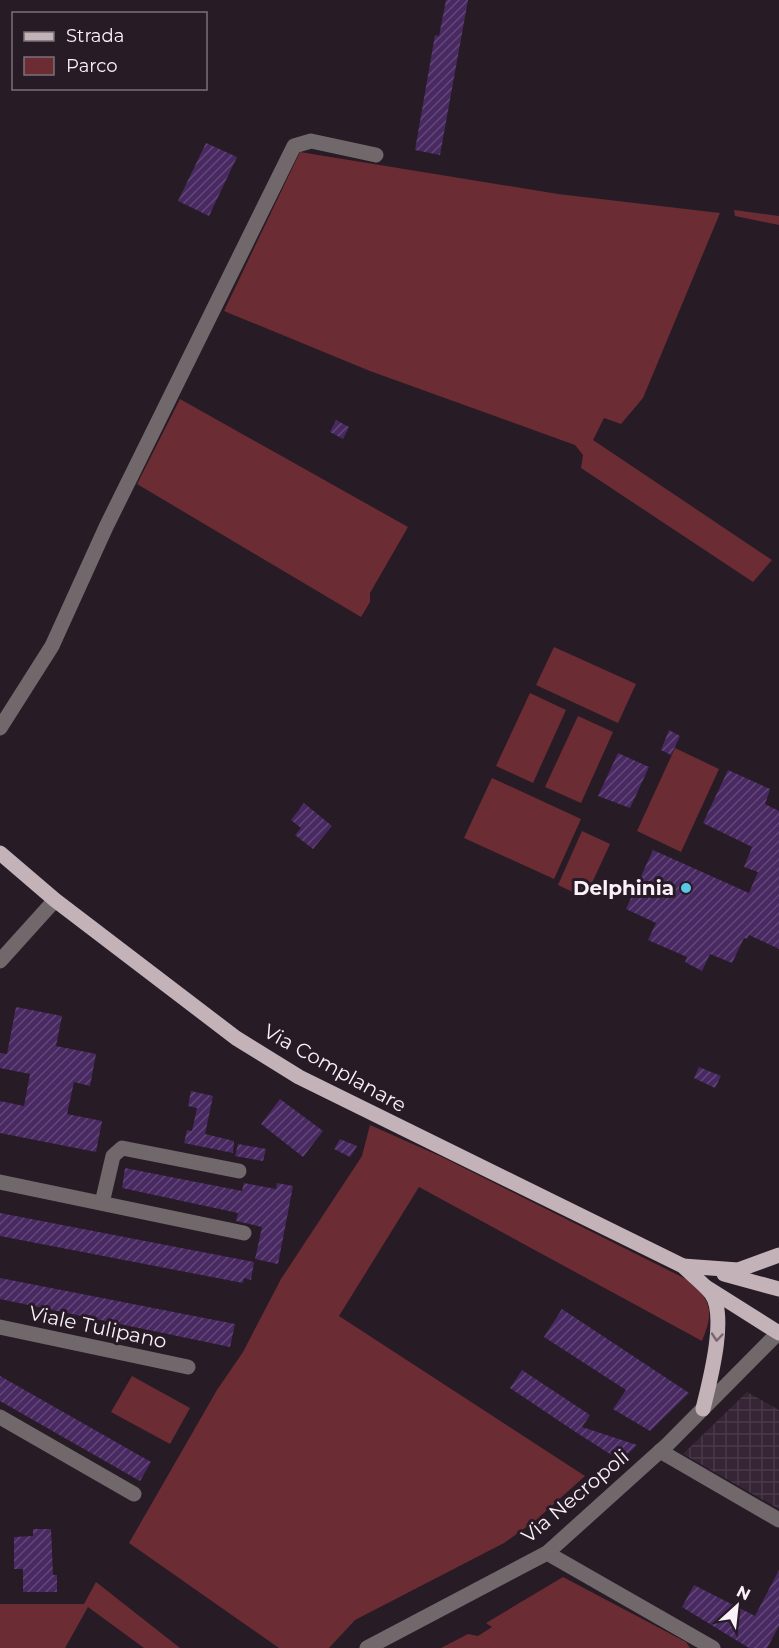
<svg xmlns="http://www.w3.org/2000/svg" width="779" height="1648" font-family="Montserrat,sans-serif">
  <defs>
    <pattern id="industrial-grid" width="8" height="8" patternUnits="userSpaceOnUse" patternTransform="scale(1.5)"><rect width="8" height="8" fill="#362534"/><path d="M0 4h8M4 0v8" fill="none" stroke="#4a3a48"/></pattern>
    <pattern id="building-hatch" width="6" height="6" patternUnits="userSpaceOnUse" patternTransform="scale(1.5)"><rect width="6" height="6" fill="#482961"/><path d="M-1 1l2-2M0 6l6-6M5 7l2-2" fill="none" stroke="#634878"/></pattern>
  </defs>
  <rect width="100%" height="100%" fill="#271b26"/>
  <polygon fill="url(#industrial-grid)" points="747,1392 779,1410 779,1509 683,1454"/>
  <g fill="#6c2c34">
    <polygon points="300,152 558,194 720,213 643,398 621,424 604,418 593,440 772,560 753,582 581,468 583,455 575,445 370,371 224,311"/>
    <polygon points="734,210 779,216 779,225 735,216"/>
    <polygon points="180,399 408,527 370,593 370,602 361,617 137,484"/>
    <polygon points="554,647 636,684 618,723 536,685"/>
    <polygon points="530,693 566,710 533,783 496,766"/>
    <polygon points="578,716 613,732 581,803 545,787"/>
    <polygon points="675,748 719,769 681,852 637,831"/>
    <polygon points="492,778 581,819 554,879 464,838"/>
    <polygon points="582,831 610,844 585,898 558,885"/>
    <path d="M370,1125L442,1157L688,1280C712,1301 714,1312 702,1341L419,1187L339,1316L585,1476L536,1520L504,1543L355,1620L329,1648H279L129,1543L217,1390L243,1352L281,1279L362,1156Z"/>
    <polygon points="132,1376 190,1408 170,1444 111,1412"/>
    <polygon points="563,1577 686,1642 690,1648 441,1648 468,1634 478,1636 492,1627 486,1623"/>
    <polygon points="96,1582 180,1648 144,1648 88,1607 65,1648 0,1648 0,1604 84,1604"/>
  </g>
  <g fill="url(#building-hatch)">
    <polygon points="446,0 468,0 440,155 415,150 435,35 439,36"/>
    <polygon points="206,143 237,157 209,216 178,201"/>
    <polygon points="336,420 349,427 343,439 330,432"/>
    <polygon points="669,730 680,736 671,755 661,750"/>
    <polygon points="618,753 649,767 630,808 598,796"/>
    <polygon points="728,770 770,789 765,804 779,811 779,949 749,935 747,939 744,938 732,963 710,954 702,971 685,962 687,957 648,940 656,923 626,909 653,850 749,893 758,872 744,867 752,847 703,823"/>
    <polygon points="304,803 332,826 313,849 295,835 301,828 291,820"/>
    <polygon points="16,1007 62,1016 56,1046 96,1054 90,1086 74,1082 67,1114 102,1121 96,1152 0,1133 0,1101 24,1106 30,1074 0,1068 0,1053 7,1054"/>
    <polygon points="699,1067 721,1076 715,1088 694,1078"/>
    <polygon points="191,1091 213,1096 205,1134 234,1141 233,1153 184,1143 187,1130 192,1131 197,1108 188,1106"/>
    <polygon points="280,1099 323,1131 303,1157 261,1124"/>
    <polygon points="340,1139 357,1146 350,1157 334,1149"/>
    <polygon points="238,1144 266,1149 263,1161 235,1156"/>
    <polygon points="125,1168 242,1191 244,1183 276,1189 277,1183 293,1186 278,1264 255,1259 262,1227 236,1221 238,1213 122,1188"/>
    <polygon points="0,1213 254,1262 251,1280 244,1278 243,1283 0,1236"/>
    <polygon points="0,1278 235,1324 230,1347 0,1299"/>
    <polygon points="562,1309 689,1393 650,1431 613,1409 626,1390 544,1337"/>
    <polygon points="522,1370 590,1415 582,1427 637,1445 621,1461 574,1431 510,1388"/>
    <polygon points="0,1376 151,1462 140,1481 0,1401"/>
    <polygon points="33,1529 51,1529 53,1575 57,1575 57,1592 23,1592 23,1569 14,1569 14,1537 33,1536"/>
    <polygon points="779,1570 779,1626 767,1648 749,1648 682,1607 694,1585 755,1616"/>
  </g>
  <g fill="none" stroke-linecap="round" stroke-linejoin="round">
    <g stroke="#71686b" stroke-width="15">
      <polyline points="0,728 52,646 106,527 294,146 311,141 376,155"/>
      <polyline points="0,961 55,900"/>
      <polyline points="0,1182 244,1233"/>
      <polyline points="102,1203 113,1156 122,1148 239,1171"/>
      <polyline points="0,1327 188,1367"/>
      <polyline points="0,1417 134,1494"/>
      <polyline points="660,1451 779,1520"/>
      <polyline points="547,1553 713,1648"/>
      <polyline points="367,1648 547,1553 668,1444 779,1332"/>
    </g>
    <g stroke="#c3b2b8" stroke-width="15">
      <path d="M0,853L55,900L236,1038L299,1077L683,1266C692,1275 703,1283 711,1293C728,1315 709,1384 703,1409"/>
      <polyline points="683,1266 738,1270 779,1255"/>
      <polyline points="724,1274 779,1289"/>
      <polyline points="706,1287 779,1333"/>
    </g>
  </g>
  <defs><path id="oneway-chevron" d="M-2-3.5L2.5 0L-2 3.5" fill="none" stroke-width="1.6" stroke-linecap="round" stroke-linejoin="round" transform="scale(1.5)"/></defs>
  <use stroke="#75666f" href="#oneway-chevron" transform="translate(717 1337) rotate(95)"/>
  <circle fill="#5ac8e6" stroke="#271b26" stroke-width="2" cx="686" cy="888" r="6"/>
  <g text-anchor="middle" stroke-width="6" stroke-linejoin="round" paint-order="stroke">
    <g font-size="20" font-weight="bold" fill="#faf1f9" stroke="#271b26" text-anchor="end">
      <text x="674" y="895">Delphinia</text>
    </g>
    <g font-size="20" fill="#faf1f9" stroke="#271b26">
      <text transform="translate(335 1068) rotate(29)" y="7">Via Complanare</text>
      <text transform="translate(98 1327) rotate(12)" y="7">Viale Tulipano</text>
      <text transform="translate(575 1496) rotate(-40)" y="7">Via Necropoli</text>
    </g>
  </g>
  <rect x="12" y="12" width="195" height="78" fill="#271b26" stroke="#7b717a" stroke-width="1.5"/>
  <rect x="24" y="32" width="30" height="9" fill="#c3b2b8" stroke="#7b717a" stroke-width="1.5"/>
  <text x="66" y="42" font-size="18" fill="#faf1f9">Strada</text>
  <rect x="24" y="57" width="30" height="18" fill="#6c2c34" stroke="#7b717a" stroke-width="1.5"/>
  <text x="66" y="72" font-size="18" fill="#faf1f9">Parco</text>
  <g transform="translate(737 1606) rotate(27)" stroke="#271b26" stroke-width="4.5" paint-order="stroke">
  <path d="M0-4.5L10 22L0 15L-10 22Z" fill="#faf1f9"/>
  <text y="-9" font-size="16" font-weight="bold" text-anchor="middle" fill="#faf1f9">N</text>
  </g>
</svg>
